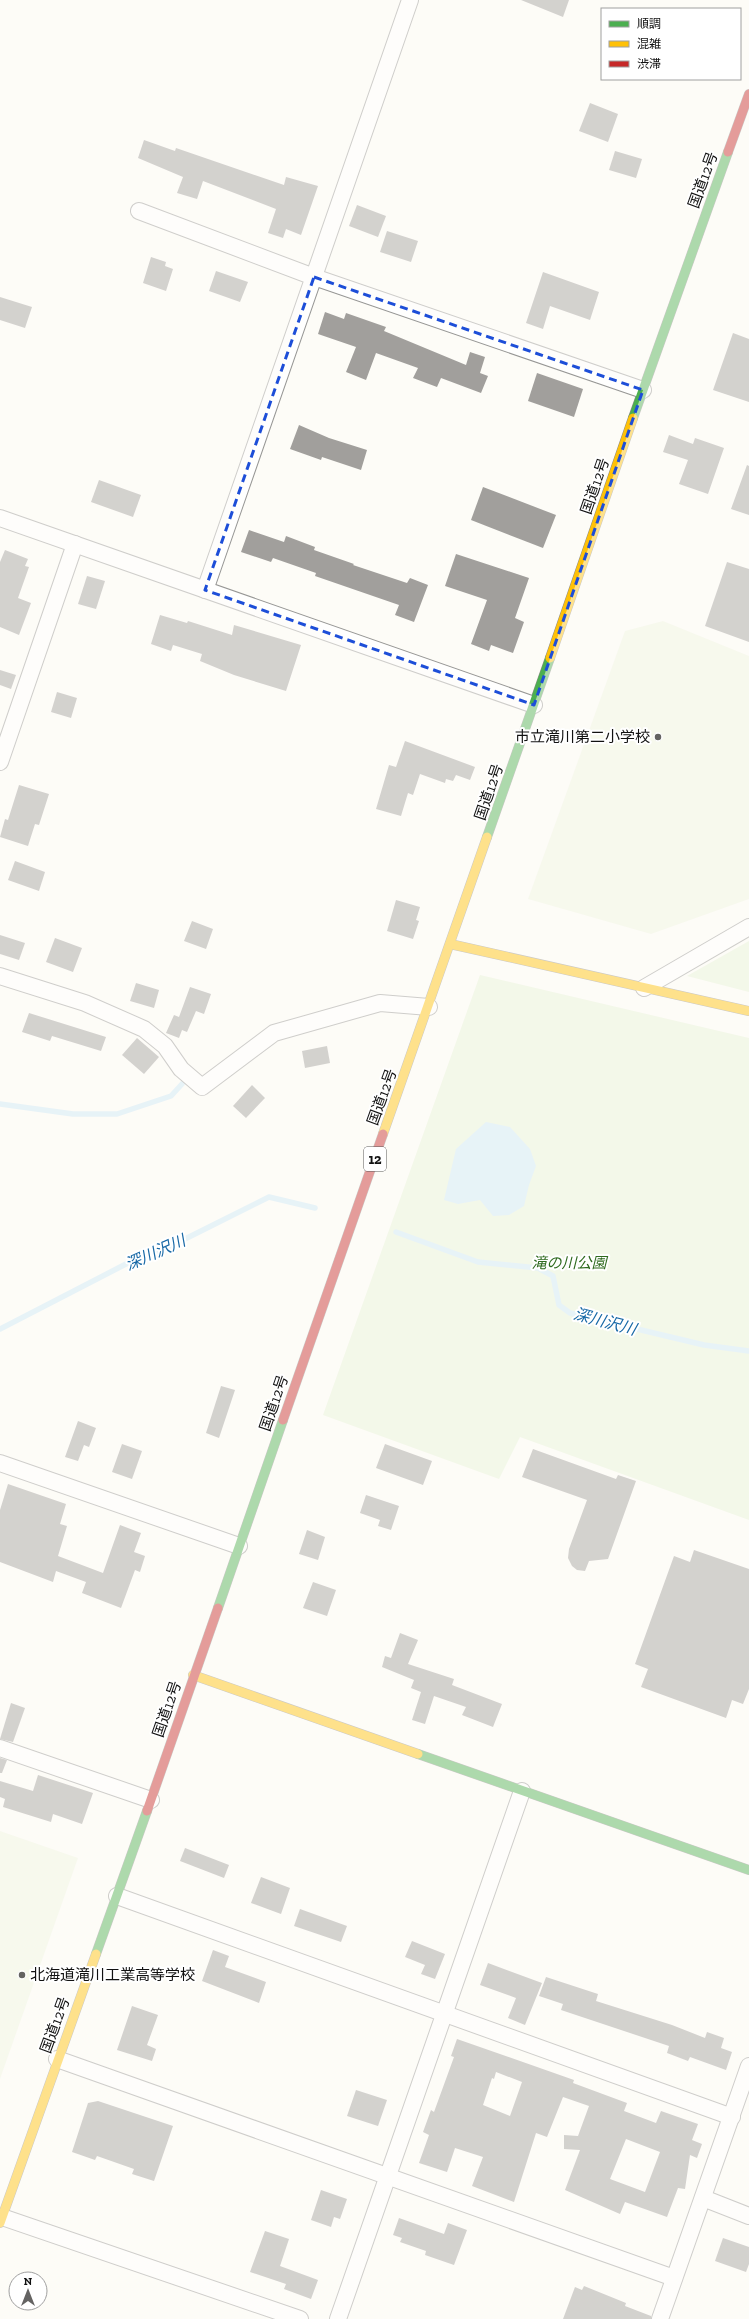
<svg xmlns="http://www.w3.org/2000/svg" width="749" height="2319" font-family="'Zilla Slab','Noto Sans JP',serif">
  <rect width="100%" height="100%" fill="#fdfcf7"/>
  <g fill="#e7f3d7">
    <polygon points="749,941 749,992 687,976"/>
    <polygon points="480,975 749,1038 749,1520 520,1437 499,1479 323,1415"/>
  </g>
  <g fill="#f0f6e1">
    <polygon points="663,621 749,656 749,899 651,934 528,899 625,631"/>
    <polygon points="0,1831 78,1858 0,2079"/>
  </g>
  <polygon fill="#cde8f7" points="486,1122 510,1127 530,1149 536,1166 529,1185 524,1206 509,1215 493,1216 480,1200 458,1204 444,1200 456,1149"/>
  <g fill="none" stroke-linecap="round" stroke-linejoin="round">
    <g stroke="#cde8f7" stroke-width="5.5">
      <polyline points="0,1104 73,1114 117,1114 171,1096 182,1084"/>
      <polyline points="396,1232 478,1262 538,1268 553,1276 559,1305 570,1313 704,1345 749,1351"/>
      <polyline points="0,1329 126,1264 179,1242 269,1197 315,1208"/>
    </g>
  </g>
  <g fill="#a19f9c" fill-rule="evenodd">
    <polygon points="521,0 569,0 563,17"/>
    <polygon points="590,103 618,114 608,142 579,131"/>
    <polygon points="144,140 175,151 176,148 284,185 286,177 318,186 301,235 286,229 283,238 268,233 276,209 203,181 197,199 177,193 183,177 138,158"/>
    <polygon points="615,151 642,159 636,178 609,170"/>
    <polygon points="357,205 386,216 378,237 349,226"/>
    <polygon points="387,231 418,241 411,262 380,252"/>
    <polygon points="151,257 166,262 165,266 173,269 166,291 143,283"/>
    <polygon points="216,271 248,282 240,302 209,291"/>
    <polygon points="543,272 599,292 590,320 550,306 543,329 526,323"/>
    <polygon points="0,297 32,307 25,328 0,320"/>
    <polygon points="325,312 344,319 346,313 386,327 384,331 466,365 470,352 485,357 480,373 488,376 481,393 441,378 437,387 413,378 418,368 376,353 366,380 346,372 356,347 318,334"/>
    <polygon points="733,333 749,339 749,402 713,390"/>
    <polygon points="537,373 583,389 574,417 528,401"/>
    <polygon points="299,425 329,438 367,450 361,470 322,457 321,460 290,449"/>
    <polygon points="669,435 693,444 695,438 724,448 708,494 679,484 688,460 663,452"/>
    <polygon points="747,465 749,466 749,515 731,509"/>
    <polygon points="99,480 141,495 133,517 91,502"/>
    <polygon points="483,487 556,515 543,548 471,520"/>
    <polygon points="249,530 284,542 286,536 315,547 314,550 354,564 353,565 407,583 410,578 428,585 414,622 395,615 399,605 315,576 316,573 273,558 271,562 241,552"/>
    <polygon points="5,550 28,559 25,566 29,567 18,598 31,603 19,635 0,627 0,562"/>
    <polygon points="456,554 529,578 515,618 524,622 513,653 491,645 489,651 471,644 487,600 445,586"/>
    <polygon points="727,562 749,569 749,642 705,626"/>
    <polygon points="87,576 105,581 96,609 78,604"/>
    <polygon points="160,615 187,623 188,621 232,635 234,625 301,645 286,691 234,675 200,661 202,654 173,645 171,651 151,644"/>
    <polygon points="0,670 16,675 11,689 0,685"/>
    <polygon points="57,692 77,698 71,718 51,712"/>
    <polygon points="405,741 475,767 470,780 456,775 453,781 446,779 445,783 420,774 413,795 408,793 401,816 376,809 389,765 396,767"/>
    <polygon points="19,785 49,794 39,825 35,824 28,846 0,837 5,819 8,820"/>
    <polygon points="15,861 45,872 39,891 8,880"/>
    <polygon points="396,900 420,907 416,920 419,921 413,939 387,931"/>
    <polygon points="192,921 213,929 206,949 184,941"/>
    <polygon points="0,935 25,943 19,960 0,954"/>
    <polygon points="55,938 82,948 73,972 46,962"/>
    <polygon points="136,983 159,990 154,1008 130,1001"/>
    <polygon points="190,987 211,994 204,1014 196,1011 187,1032 182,1030 179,1038 166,1033 174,1015 179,1017"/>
    <polygon points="29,1013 106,1037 101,1051 52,1036 50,1041 22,1032"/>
    <polygon points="137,1038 159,1057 144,1074 122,1055"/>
    <polygon points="327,1046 330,1063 305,1068 302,1051"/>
    <polygon points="252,1085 265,1098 246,1118 233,1106"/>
    <polygon points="221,1386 235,1390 219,1438 206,1433"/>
    <polygon points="78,1421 96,1428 89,1447 84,1445 78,1461 65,1457"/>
    <polygon points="122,1444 142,1451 132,1479 112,1472"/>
    <polygon points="385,1444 432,1461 423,1485 376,1468"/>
    <polygon points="533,1449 616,1479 618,1475 636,1481 608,1559 589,1561 585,1571 577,1570 572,1566 568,1558 569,1549 587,1500 522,1477"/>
    <polygon points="8,1484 66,1504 60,1524 67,1526 58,1556 103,1573 120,1525 141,1533 134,1552 145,1556 140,1572 135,1570 121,1608 82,1593 86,1582 56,1571 53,1582 0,1562 0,1510"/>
    <polygon points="366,1495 399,1506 391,1530 378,1526 380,1520 360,1513"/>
    <polygon points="307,1530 325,1537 318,1560 299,1554"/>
    <polygon points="694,1550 749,1569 749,1689 743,1704 732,1700 726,1718 641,1687 648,1669 635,1664 674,1556 690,1562"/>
    <polygon points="313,1582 336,1590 327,1616 303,1608"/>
    <polygon points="400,1633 418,1640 408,1664 454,1679 452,1685 502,1704 493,1727 462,1715 466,1707 434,1696 425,1724 412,1720 421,1692 411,1688 414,1680 382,1667 385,1656 391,1658"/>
    <polygon points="11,1703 25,1708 13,1742 0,1739"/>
    <polygon points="0,1758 7,1760 2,1773 0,1773"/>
    <polygon points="38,1775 93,1793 82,1824 53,1814 51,1822 3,1807 5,1799 0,1797 0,1781 33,1791"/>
    <polygon points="185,1848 229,1865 224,1878 180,1861"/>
    <polygon points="261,1877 290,1888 281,1914 251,1903"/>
    <polygon points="300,1909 347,1926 341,1942 294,1926"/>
    <polygon points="412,1941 445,1954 435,1979 421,1974 425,1965 405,1957"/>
    <polygon points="213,1950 229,1956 225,1967 266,1982 259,2003 202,1981"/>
    <polygon points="488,1963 542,1983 525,2025 508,2018 516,1998 480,1985"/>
    <polygon points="546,1977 598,1994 596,2001 672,2025 705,2038 707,2032 724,2038 721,2048 732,2052 726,2070 690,2057 688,2061 667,2053 669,2046 561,2010 563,2004 539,1996"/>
    <polygon points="132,2006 158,2015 147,2045 156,2049 152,2061 117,2050"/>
    <path d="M457,2039L574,2080L573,2083L627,2103L624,2111L656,2123L661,2111L698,2124L692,2140L702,2144L697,2158L690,2155L685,2189L678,2188L667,2217L625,2202L620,2214L565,2190L580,2150L564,2149V2135L578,2136L589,2106L563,2097L547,2137L536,2133L514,2202L472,2186L483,2157L455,2148L447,2172L419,2163L429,2135L423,2132L431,2110L434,2112L454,2057L451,2056ZM496,2072L522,2082L510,2116L483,2105L492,2078L494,2079ZM626,2139L660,2152L645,2192L610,2179Z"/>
    <polygon points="356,2090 387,2100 378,2126 347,2116"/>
    <polygon points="98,2101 173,2126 154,2181 132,2174 134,2169 97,2156 95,2160 72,2152 88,2103"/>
    <polygon points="321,2190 347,2199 340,2219 334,2217 331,2227 311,2220"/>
    <polygon points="399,2218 444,2234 448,2223 467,2230 454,2265 425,2255 426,2251 400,2242 402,2238 393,2235"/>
    <polygon points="265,2231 289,2239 280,2266 318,2280 311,2299 284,2289 286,2284 250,2272"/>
    <polygon points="723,2238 749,2247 749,2264 746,2272 715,2261"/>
    <polygon points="584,2286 626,2303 625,2306 651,2316 651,2319 563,2319 575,2287 582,2290"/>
  </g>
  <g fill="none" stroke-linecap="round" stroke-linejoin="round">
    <g stroke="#979795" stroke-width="18">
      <g id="street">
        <polyline points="139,211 314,277 643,390"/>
        <polyline points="0,518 534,705"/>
        <polyline points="205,590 410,0"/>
        <polyline points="0,762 75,544"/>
        <polyline points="0,976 85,1003 144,1029 165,1046 181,1069 202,1087 274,1033 380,1003 429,1007"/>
        <polyline points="644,988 749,927"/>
        <polyline points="0,1463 239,1546"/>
        <polyline points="0,1748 151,1800"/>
        <polyline points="117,1896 732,2117"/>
        <polyline points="57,2059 674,2278"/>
        <polyline points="703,2198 749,2216"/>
        <polyline points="2,2217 300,2319"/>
        <path d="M338,2319C398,2142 462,1967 522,1791"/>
        <polyline points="660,2319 749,2066"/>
      </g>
    </g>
    <g stroke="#8e8d8b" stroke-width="10">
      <g id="fast">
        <polyline points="633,418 728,152"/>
        <polyline points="487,837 550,658"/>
        <polyline points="218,1608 283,1420"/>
        <polyline points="418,1754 749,1870"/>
        <polyline points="96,1954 147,1811"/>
      </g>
    </g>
    <g stroke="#8e8d8b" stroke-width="10">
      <g id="slow">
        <polyline points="550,658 633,418"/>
        <polyline points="450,944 749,1011"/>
        <polyline points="383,1134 487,837"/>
        <polyline points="193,1675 418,1754"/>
        <polyline points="0,2223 96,1954"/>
      </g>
    </g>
    <g stroke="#8e8d8b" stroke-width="10">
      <g id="jam">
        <polyline points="728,152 749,94"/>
        <polyline points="283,1420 383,1134"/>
        <polyline points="147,1811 218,1608"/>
      </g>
    </g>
    <use href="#street" stroke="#fffffe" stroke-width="16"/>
    <use href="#fast" stroke="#4caf50" stroke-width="9"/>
    <use href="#slow" stroke="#ffc107" stroke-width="9"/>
    <use href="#jam" stroke="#c62828" stroke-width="9"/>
  </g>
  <path d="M0 0H749V2319H0ZM314,277L643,390L534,705L205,590Z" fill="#fdfcf7" fill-opacity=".55" fill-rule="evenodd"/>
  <path fill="none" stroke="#1d4ed8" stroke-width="3" stroke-dasharray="8 5" stroke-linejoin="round" d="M314,277L643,390L534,705L205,590Z"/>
  <g fill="#646362" stroke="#fff" stroke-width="1.5">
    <circle cx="658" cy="737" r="4"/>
    <circle cx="22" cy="1975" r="4"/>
  </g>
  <g text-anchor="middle" stroke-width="4" stroke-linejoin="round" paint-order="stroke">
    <rect fill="#fff" stroke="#585858" stroke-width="1" x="364" y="1147" width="22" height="24" rx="3"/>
    <g font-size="14" font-weight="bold" fill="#111">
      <text x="375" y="1164">12</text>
    </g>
    <g font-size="15" fill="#111" stroke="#fff">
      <text transform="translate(703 180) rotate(-70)" y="5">国道12号</text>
      <text transform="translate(595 486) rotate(-71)" y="5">国道12号</text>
      <text transform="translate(489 792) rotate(-71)" y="5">国道12号</text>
      <text transform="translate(382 1097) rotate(-70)" y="5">国道12号</text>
      <text transform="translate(274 1403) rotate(-71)" y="5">国道12号</text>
      <text transform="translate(167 1709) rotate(-71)" y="5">国道12号</text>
      <text transform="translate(55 2025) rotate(-70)" y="5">国道12号</text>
    </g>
    <g font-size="15" fill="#111" stroke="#fff" text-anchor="end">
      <text x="650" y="742">市立滝川第二小学校</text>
      <text x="30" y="1980" text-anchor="start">北海道滝川工業高等学校</text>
    </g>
    <g font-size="15" font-style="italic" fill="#2f6b1f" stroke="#fff">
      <text x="569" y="1268">滝の川公園</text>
    </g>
    <g font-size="16" font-style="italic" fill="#1768a6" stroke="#fff">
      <text transform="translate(155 1252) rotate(-24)" y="6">深川沢川</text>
      <text transform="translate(605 1321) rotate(15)" y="6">深川沢川</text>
    </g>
  </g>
  <rect x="601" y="8" width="140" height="72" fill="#ffffff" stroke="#a0a0a0"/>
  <rect x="609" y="21" width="20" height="6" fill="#4caf50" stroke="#a0a0a0"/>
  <text x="637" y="28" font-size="12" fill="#111111">順調</text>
  <rect x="609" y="41" width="20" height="6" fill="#ffc107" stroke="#a0a0a0"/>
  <text x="637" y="48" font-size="12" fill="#111111">混雑</text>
  <rect x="609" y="61" width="20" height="6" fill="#c62828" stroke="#a0a0a0"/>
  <text x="637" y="68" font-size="12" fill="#111111">渋滞</text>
  <g transform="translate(28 2291)"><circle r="19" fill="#ffffff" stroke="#a0a0a0"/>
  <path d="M0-3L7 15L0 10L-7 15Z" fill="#646362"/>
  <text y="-6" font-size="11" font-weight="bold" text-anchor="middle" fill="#111111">N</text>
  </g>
</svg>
